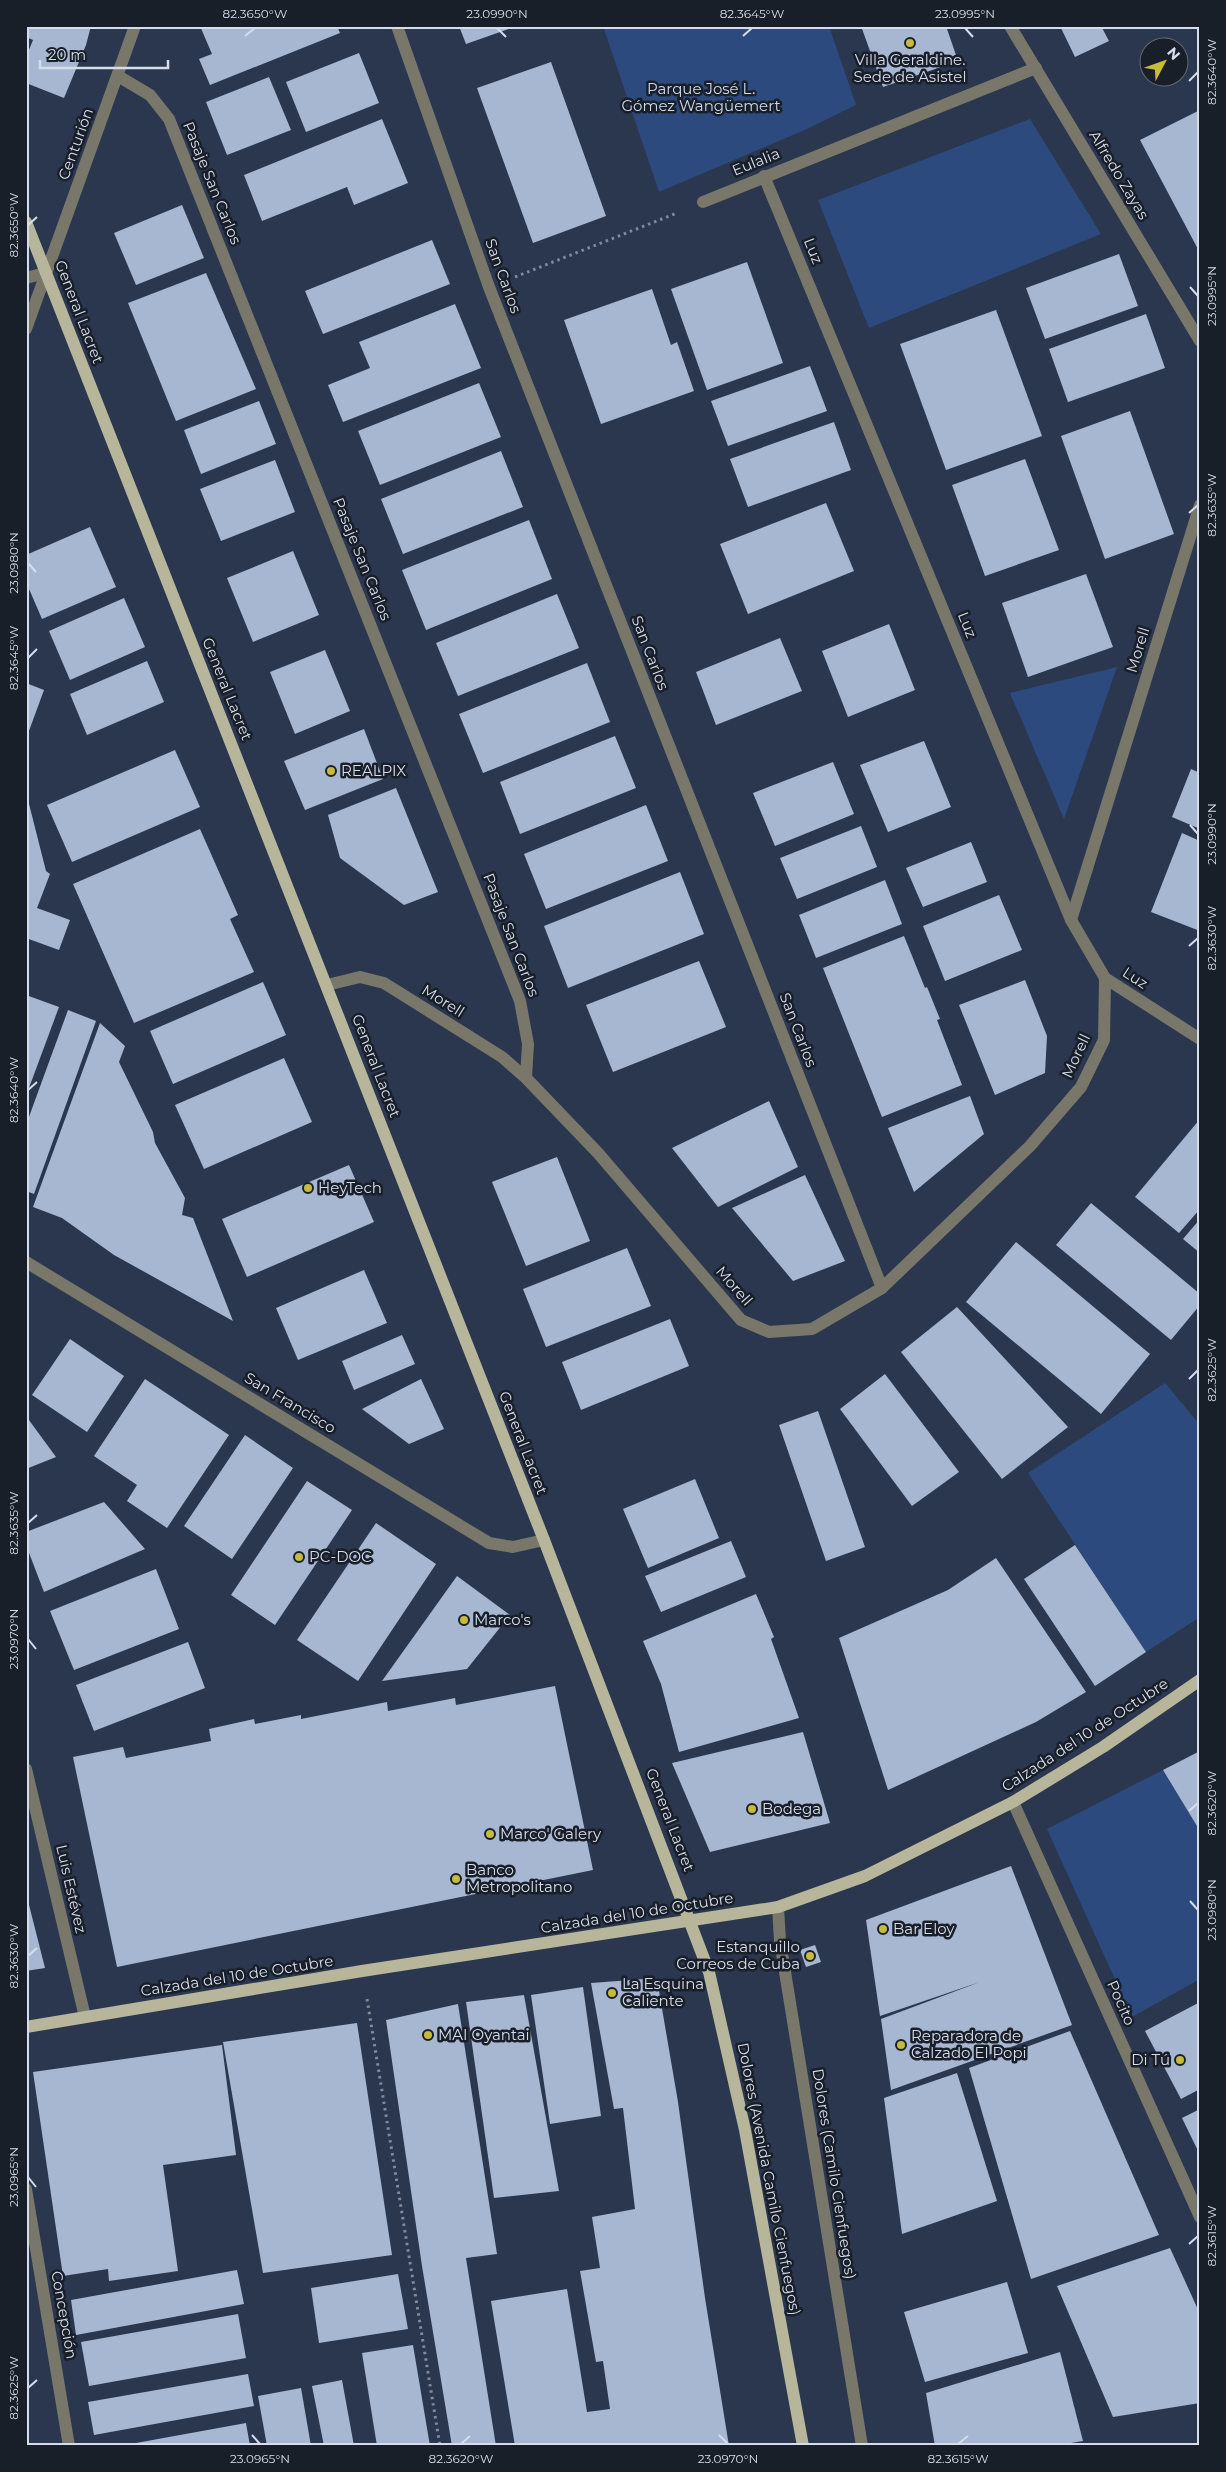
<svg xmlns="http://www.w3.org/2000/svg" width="1226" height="2472" font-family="Montserrat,sans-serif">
  <rect width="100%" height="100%" fill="#2a374e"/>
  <g fill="#2c4a7e">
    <polygon points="603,26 829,26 856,105 807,129 659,192"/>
    <polygon points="1030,119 1101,234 869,328 818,200"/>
    <polygon points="1117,667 1064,819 1010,693"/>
    <polygon points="1165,1383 1200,1425 1200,1617 1146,1652 1028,1473"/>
    <polygon points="1163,1770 1200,1831 1200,1979 1132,2017 1047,1829"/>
  </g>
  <g fill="#a7b7d2">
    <polygon points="26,26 91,26 86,45 64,98 26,83 26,57 33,40 26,37"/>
    <polygon points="200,26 337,26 340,33 210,85 199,59 212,54"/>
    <polygon points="459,26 514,26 514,27 466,44"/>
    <polygon points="861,26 946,26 958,61 883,87"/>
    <polygon points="1060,26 1101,26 1109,41 1075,57"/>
    <polygon points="359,53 379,103 306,132 286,82"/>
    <polygon points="551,62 606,216 533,243 477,88"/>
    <polygon points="269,77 291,130 227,155 206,102"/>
    <polygon points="1200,110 1200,253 1140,140"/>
    <polygon points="382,119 408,183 354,205 347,187 262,221 244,175"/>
    <polygon points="182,205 204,258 136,285 114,233"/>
    <polygon points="432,240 450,284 323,334 305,291"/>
    <polygon points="1119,254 1138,306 1045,339 1026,288"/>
    <polygon points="747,262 783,363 707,390 671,289"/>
    <polygon points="206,273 256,389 176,421 128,303"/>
    <polygon points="652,289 671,345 677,342 694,391 601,424 564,320"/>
    <polygon points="455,304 481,368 343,422 328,385 370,368 359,342"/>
    <polygon points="996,310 1042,436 946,470 900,344"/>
    <polygon points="1146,314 1165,368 1068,402 1049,349"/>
    <polygon points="810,366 827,411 728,446 711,401"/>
    <polygon points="479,383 501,437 380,485 358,431"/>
    <polygon points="259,401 276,444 201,474 184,430"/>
    <polygon points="1130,411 1174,534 1105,559 1061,436"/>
    <polygon points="834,422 851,470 748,507 730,459"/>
    <polygon points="501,451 523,507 403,554 381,499"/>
    <polygon points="1025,459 1059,550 985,576 952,485"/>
    <polygon points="275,460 295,512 221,541 200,489"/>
    <polygon points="826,503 854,571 748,614 720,544"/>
    <polygon points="529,520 552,579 426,630 402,570"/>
    <polygon points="90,527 116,587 42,619 26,582 26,555"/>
    <polygon points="293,551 319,615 253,642 227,578"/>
    <polygon points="1086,574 1113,647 1028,677 1002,603"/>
    <polygon points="557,594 579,648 458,696 436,643"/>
    <polygon points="124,598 145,647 70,680 49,631"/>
    <polygon points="889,624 915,690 848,717 822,651"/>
    <polygon points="780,638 802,691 716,725 696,672"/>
    <polygon points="325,650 350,711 295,734 270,672"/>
    <polygon points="147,661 164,702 87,735 70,694"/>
    <polygon points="587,663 610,722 483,773 459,714"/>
    <polygon points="26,683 44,690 26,739"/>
    <polygon points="364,729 383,779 305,810 284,761"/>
    <polygon points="615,736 636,788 520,834 500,782"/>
    <polygon points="924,741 951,807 888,832 860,765"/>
    <polygon points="175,750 200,807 72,862 47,805"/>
    <polygon points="833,762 854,814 775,846 753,793"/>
    <polygon points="1191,769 1200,773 1200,829 1172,817"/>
    <polygon points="396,788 438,892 404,905 340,858 328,815"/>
    <polygon points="27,796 46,871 50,874 37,908 70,920 59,950 26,938"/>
    <polygon points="646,805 668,861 546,909 524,854"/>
    <polygon points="861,826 877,867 797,899 780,858"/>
    <polygon points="200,829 238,915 230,919 254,972 134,1023 73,884"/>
    <polygon points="1182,833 1200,841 1200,931 1151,912"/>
    <polygon points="971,842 987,882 923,907 906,868"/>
    <polygon points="680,872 704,934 568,988 544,926"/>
    <polygon points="885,880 902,924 816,958 799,915"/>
    <polygon points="999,895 1022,950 945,981 923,926"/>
    <polygon points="904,936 925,988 927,987 940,1019 937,1020 962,1085 882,1117 823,968"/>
    <polygon points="699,961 726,1027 613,1072 586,1005"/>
    <polygon points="1025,980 1047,1036 1045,1073 995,1095 959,1005"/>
    <polygon points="263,982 286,1035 173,1084 150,1031"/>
    <polygon points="26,995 59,1007 26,1096"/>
    <polygon points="68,1010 96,1021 34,1194 26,1191 26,1125"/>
    <polygon points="100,1023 125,1046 119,1062 153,1132 155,1143 185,1198 182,1215 193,1218 233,1321 114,1255 62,1218 33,1207"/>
    <polygon points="284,1058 312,1122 204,1169 175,1105"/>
    <polygon points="970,1096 984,1134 914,1192 888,1128"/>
    <polygon points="769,1101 798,1167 718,1207 672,1148"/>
    <polygon points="1200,1119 1200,1209 1179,1233 1135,1197"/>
    <polygon points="557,1157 590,1241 526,1266 492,1182"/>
    <polygon points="349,1165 374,1222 247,1277 222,1219"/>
    <polygon points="805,1175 845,1261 793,1281 732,1208"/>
    <polygon points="1091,1203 1200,1294 1200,1305 1171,1340 1056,1245"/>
    <polygon points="1200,1219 1200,1253 1183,1239"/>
    <polygon points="1016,1242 1150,1354 1101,1414 966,1302"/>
    <polygon points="627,1248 651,1306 546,1347 523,1289"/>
    <polygon points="364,1270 387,1323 298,1360 276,1308"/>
    <polygon points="957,1307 1068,1427 1002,1479 901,1352"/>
    <polygon points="670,1319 689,1366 581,1410 562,1362"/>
    <polygon points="402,1335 415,1364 354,1390 342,1361"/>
    <polygon points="70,1339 124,1376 87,1432 32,1395"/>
    <polygon points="885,1374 959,1472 912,1506 840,1409"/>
    <polygon points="145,1379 229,1435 167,1528 127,1501 137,1485 94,1456"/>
    <polygon points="421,1379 444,1429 409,1444 362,1409"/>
    <polygon points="818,1411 865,1547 826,1561 779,1425"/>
    <polygon points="26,1416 56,1457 26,1469"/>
    <polygon points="245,1435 293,1468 232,1559 184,1526"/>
    <polygon points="695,1479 719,1538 648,1568 623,1509"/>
    <polygon points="307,1481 352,1510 275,1625 231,1595"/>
    <polygon points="104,1502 145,1549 44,1592 26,1545 26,1532"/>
    <polygon points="376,1523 436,1564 358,1681 297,1640"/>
    <polygon points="731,1541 746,1577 661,1612 645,1576"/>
    <polygon points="1075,1545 1146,1652 1095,1686 1024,1579"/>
    <polygon points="996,1558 1086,1692 1036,1722 888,1790 839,1638 948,1590"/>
    <polygon points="156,1569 179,1629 74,1670 50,1611"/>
    <polygon points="457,1576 510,1615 467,1669 382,1681"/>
    <polygon points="756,1594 774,1637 771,1639 799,1718 679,1752 661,1684 643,1641"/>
    <polygon points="188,1642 205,1688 94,1731 76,1685"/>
    <polygon points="555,1686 593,1870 117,1967 73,1757 123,1747 126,1758 211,1741 209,1729 254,1719 255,1724 301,1715 301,1719 387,1702 388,1711 455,1698 456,1705"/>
    <polygon points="803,1732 830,1823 710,1852 672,1763"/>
    <polygon points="1200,1751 1200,1831 1163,1770"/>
    <polygon points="1011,1866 1072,2025 891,2090 881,2019 980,1982 880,2016 866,1920"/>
    <polygon points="26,1893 45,1968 26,1971"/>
    <polygon points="815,1945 821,1962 806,1967 800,1950"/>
    <polygon points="644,1979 659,1991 678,2102 705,2298 729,2446 515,2446 491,2301 567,2289 587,2412 610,2409 603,2361 596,2362 580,2271 600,2268 592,2217 635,2209 623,2108 614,2109 591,1983"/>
    <polygon points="583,1987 601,2116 550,2124 531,1995"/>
    <polygon points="524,1995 559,2191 494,2198 466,2002"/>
    <polygon points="1200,2002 1200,2089 1181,2099 1145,2031"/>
    <polygon points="458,2004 497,2254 466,2258 496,2446 452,2446 422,2266 386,2020"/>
    <polygon points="357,2023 392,2255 263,2273 223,2042"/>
    <polygon points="1070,2031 1159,2235 1031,2279 969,2068"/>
    <polygon points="222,2045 236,2155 163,2165 178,2271 109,2281 108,2269 63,2276 33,2072"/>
    <polygon points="957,2073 997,2201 902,2234 884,2098"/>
    <polygon points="1200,2109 1200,2155 1182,2118"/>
    <polygon points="1170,2248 1200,2314 1200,2403 1113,2417 1057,2286"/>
    <polygon points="237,2270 244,2304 76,2335 71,2300"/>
    <polygon points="398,2274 408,2329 319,2343 311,2288"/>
    <polygon points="1007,2282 1028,2353 925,2382 904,2312"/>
    <polygon points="238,2314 246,2358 89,2386 81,2342"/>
    <polygon points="413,2345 430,2446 377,2446 362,2353"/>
    <polygon points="1060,2352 1083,2441 1053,2446 935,2446 926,2393"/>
    <polygon points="248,2374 254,2406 94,2435 88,2402"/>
    <polygon points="342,2380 354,2446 324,2446 312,2386"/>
    <polygon points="301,2388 311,2446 267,2446 258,2396"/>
    <polygon points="246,2423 250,2446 125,2446 125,2445"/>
  </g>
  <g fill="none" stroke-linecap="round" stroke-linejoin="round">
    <g stroke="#7f8a9c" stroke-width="3" stroke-dasharray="2.5 4" stroke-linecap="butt">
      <polyline points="515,277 677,213"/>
      <polyline points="367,1999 440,2446"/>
    </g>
    <g stroke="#78776a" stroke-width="12">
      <polyline points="397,26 489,287 882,1288"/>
      <polyline points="1010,26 1200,341"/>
      <polyline points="118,76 150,95 169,119 520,1001 528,1044 526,1078"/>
      <polyline points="764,176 1071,920 1105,978 1200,1039"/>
      <polyline points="703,202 1036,68"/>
      <polyline points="26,278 45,273"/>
      <polyline points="26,329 135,26"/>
      <polyline points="1071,920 1200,505"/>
      <polyline points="327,985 360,977 384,983 502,1057 526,1078 598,1153 741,1320 769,1332 812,1329 882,1288 1030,1146 1081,1087 1104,1040 1105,978"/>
      <polyline points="26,1262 489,1543 513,1547 544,1540"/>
      <polyline points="26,1769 85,2017"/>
      <polyline points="1013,1802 1200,2217"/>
      <polyline points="778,1907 780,1941 862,2446"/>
      <polyline points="26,2189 69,2446"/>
    </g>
    <g stroke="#b7b69b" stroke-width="12">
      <polyline points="26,222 544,1540 709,1972 745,2130 803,2446"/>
      <polyline points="26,2027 362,1971 778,1907 865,1876 1013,1802 1103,1747 1200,1680"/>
    </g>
  </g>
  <path fill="none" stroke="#d5ddeb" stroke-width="2" d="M497,28L506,37M965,28L973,37M245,36L255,28M743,36L752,28M1189,81L1198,72M28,225L37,217M1190,287L1198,296M1189,513L1198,505M28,563L36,572M28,658L37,649M1190,825L1198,834M1189,946L1198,938M28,1090L37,1082M1189,1379L1198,1370M28,1523L37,1515M28,1639L36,1649M1189,1811L1198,1803M1190,1901L1198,1910M28,1956L37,1948M28,2177L36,2187M1189,2244L1198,2236M28,2388L37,2380M252,2435L260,2444M719,2435L728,2444M461,2444L470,2436M958,2444L968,2436"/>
  <g fill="#c7bb3c" stroke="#191f29" stroke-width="2">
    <circle cx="910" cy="43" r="5"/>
    <circle cx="331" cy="771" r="5"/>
    <circle cx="308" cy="1188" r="5"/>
    <circle cx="299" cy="1557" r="5"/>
    <circle cx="464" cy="1620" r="5"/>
    <circle cx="752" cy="1809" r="5"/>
    <circle cx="490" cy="1834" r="5"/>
    <circle cx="456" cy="1879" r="5"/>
    <circle cx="883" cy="1929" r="5"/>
    <circle cx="810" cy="1956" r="5"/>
    <circle cx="612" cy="1993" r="5"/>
    <circle cx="428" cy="2035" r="5"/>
    <circle cx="901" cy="2045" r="5"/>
    <circle cx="1180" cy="2060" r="5"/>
  </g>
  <g text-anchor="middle" stroke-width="5" stroke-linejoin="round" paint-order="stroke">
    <g font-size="15" fill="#d5ddeb" stroke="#191f29" text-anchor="start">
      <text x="910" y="65" text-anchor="middle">Villa Geraldine.<tspan x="910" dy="17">Sede de Asistel</tspan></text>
      <text x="341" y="776">REALPIX</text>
      <text x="318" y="1193">HeyTech</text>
      <text x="309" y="1562">PC-DOC</text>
      <text x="474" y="1625">Marco's</text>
      <text x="762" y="1814">Bodega</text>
      <text x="500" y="1839">Marco' Galery</text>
      <text x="466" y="1875">Banco<tspan x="466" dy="17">Metropolitano</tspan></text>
      <text x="893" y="1934">Bar Eloy</text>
      <text x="800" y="1952" text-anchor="end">Estanquillo<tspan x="800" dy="17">Correos de Cuba</tspan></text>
      <text x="622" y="1989">La Esquina<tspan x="622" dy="17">Caliente</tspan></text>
      <text x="438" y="2040">MAI Oyantai</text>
      <text x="911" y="2041">Reparadora de<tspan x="911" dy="17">Calzado El Popi</tspan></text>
      <text x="1170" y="2065" text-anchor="end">Di Tú</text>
    </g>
    <g font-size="15" fill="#cdd9ed" stroke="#191f29">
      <text x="701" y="94">Parque José L.<tspan x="701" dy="17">Gómez Wangüemert</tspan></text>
    </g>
    <g font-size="15" fill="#d5ddeb" stroke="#191f29">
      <text transform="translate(76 144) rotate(-70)" y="5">Centurión</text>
      <text transform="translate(756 162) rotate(-22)" y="5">Eulalia</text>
      <text transform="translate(1119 175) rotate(59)" y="5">Alfredo Zayas</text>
      <text transform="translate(212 183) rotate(68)" y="5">Pasaje San Carlos</text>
      <text transform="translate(813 251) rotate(68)" y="5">Luz</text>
      <text transform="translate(503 276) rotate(70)" y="5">San Carlos</text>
      <text transform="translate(79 312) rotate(69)" y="5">General Lacret</text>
      <text transform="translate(362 559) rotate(68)" y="5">Pasaje San Carlos</text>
      <text transform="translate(967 625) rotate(68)" y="5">Luz</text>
      <text transform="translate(1138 650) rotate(-73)" y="5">Morell</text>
      <text transform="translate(650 653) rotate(69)" y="5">San Carlos</text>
      <text transform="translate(227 689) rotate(68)" y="5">General Lacret</text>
      <text transform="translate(511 935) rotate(69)" y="5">Pasaje San Carlos</text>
      <text transform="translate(1135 978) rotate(33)" y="5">Luz</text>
      <text transform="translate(443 1001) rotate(32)" y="5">Morell</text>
      <text transform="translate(798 1030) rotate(69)" y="5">San Carlos</text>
      <text transform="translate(1076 1056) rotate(-65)" y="5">Morell</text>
      <text transform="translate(376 1066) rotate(69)" y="5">General Lacret</text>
      <text transform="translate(734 1286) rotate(49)" y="5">Morell</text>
      <text transform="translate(290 1403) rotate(31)" y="5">San Francisco</text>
      <text transform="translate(523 1443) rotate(69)" y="5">General Lacret</text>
      <text transform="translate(1085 1735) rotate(-33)" y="5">Calzada del 10 de Octubre</text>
      <text transform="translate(670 1820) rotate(69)" y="5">General Lacret</text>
      <text transform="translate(71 1889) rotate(77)" y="5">Luis Estévez</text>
      <text transform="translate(637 1913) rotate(-9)" y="5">Calzada del 10 de Octubre</text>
      <text transform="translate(237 1976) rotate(-9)" y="5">Calzada del 10 de Octubre</text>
      <text transform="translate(1121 2003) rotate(66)" y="5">Pocito</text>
      <text transform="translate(834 2174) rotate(81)" y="5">Dolores (Camilo Cienfuegos)</text>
      <text transform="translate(769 2179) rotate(79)" y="5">Dolores (Avenida Camilo Cienfuegos)</text>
      <text transform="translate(64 2315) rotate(80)" y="5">Concepción</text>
    </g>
  </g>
  <rect width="1226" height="2472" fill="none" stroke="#191f29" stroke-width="55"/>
  <g transform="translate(1164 62) rotate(49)"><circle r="24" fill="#191f29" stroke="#646b77"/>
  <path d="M0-4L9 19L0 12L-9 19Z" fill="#c7bb3c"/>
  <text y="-8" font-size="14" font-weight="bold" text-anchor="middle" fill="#d5ddeb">N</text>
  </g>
  <path d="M40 60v8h128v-8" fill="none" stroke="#d5ddeb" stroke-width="2.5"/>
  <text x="48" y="60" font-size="15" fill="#d5ddeb" stroke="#191f29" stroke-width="4" paint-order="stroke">20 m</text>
  <rect x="28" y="28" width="1170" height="2416" fill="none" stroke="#d5ddeb" stroke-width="2"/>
  <g font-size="12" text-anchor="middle" fill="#d5ddeb">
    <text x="255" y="18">82.3650°W</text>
    <text x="497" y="18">23.0990°N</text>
    <text x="752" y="18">82.3645°W</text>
    <text x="965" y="18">23.0995°N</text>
    <text transform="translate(1212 72) rotate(-90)" y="4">82.3640°W</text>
    <text transform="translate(14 225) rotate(-90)" y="4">82.3650°W</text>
    <text transform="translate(1212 296) rotate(-90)" y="4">23.0995°N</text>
    <text transform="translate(1212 505) rotate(-90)" y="4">82.3635°W</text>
    <text transform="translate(14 563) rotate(-90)" y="4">23.0980°N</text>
    <text transform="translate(14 658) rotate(-90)" y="4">82.3645°W</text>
    <text transform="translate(1212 834) rotate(-90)" y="4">23.0990°N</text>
    <text transform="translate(1212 938) rotate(-90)" y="4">82.3630°W</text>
    <text transform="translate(14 1090) rotate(-90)" y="4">82.3640°W</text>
    <text transform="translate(1212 1370) rotate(-90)" y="4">82.3625°W</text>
    <text transform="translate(14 1523) rotate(-90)" y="4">82.3635°W</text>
    <text transform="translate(14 1639) rotate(-90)" y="4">23.0970°N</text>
    <text transform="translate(1212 1803) rotate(-90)" y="4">82.3620°W</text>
    <text transform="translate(1212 1910) rotate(-90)" y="4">23.0980°N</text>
    <text transform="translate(14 1956) rotate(-90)" y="4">82.3630°W</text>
    <text transform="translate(14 2177) rotate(-90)" y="4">23.0965°N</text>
    <text transform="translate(1212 2236) rotate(-90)" y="4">82.3615°W</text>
    <text transform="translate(14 2388) rotate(-90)" y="4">82.3625°W</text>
    <text x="260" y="2463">23.0965°N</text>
    <text x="461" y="2463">82.3620°W</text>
    <text x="728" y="2463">23.0970°N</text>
    <text x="958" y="2463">82.3615°W</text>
  </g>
</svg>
